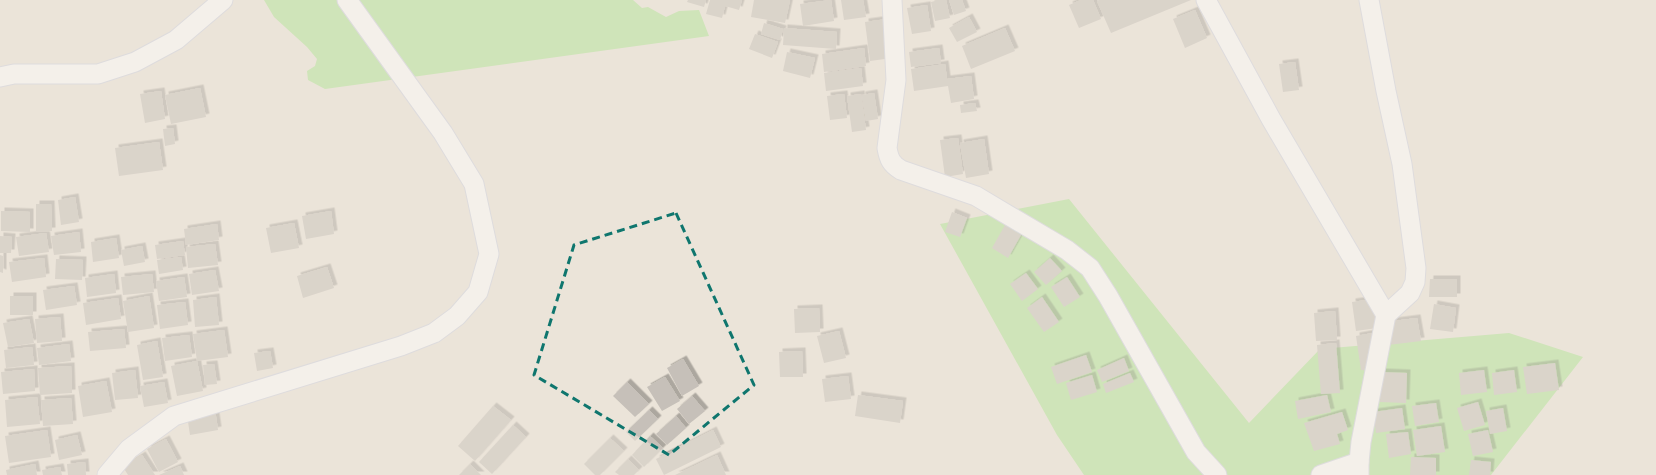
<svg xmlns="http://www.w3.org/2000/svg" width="1656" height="475" font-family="Signika,sans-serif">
  <defs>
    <filter id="shadow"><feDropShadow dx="3.5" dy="-3.5" stdDeviation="0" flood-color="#0004"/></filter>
  </defs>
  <rect width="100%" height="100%" fill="#ebe4d9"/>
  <g fill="#ade493">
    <polygon points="264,0 633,0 642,8 648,7 666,17 679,11 699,10 709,36 325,89 308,80 307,71 315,66 317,59 307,47 274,17"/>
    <polygon points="1069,199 1249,423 1320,349 1509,333 1583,357 1491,475 1084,475 1057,435 940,224"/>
  </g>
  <g fill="#c6c0b9" filter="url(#shadow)">
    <polygon points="688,0 706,0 704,7 687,2"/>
    <polygon points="710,0 742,0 739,10 725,6 722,18 706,14"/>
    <polygon points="754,0 790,0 785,23 751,17"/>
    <polygon points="831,0 834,21 803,26 800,4"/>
    <polygon points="841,0 863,0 866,17 844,20"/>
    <polygon points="939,0 946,0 950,18 935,21 931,2"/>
    <polygon points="949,0 962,0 966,11 954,15"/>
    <polygon points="1081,0 1093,0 1101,19 1079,28 1069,5"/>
    <polygon points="1099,0 1191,0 1111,33 1097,1"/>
    <polygon points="927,5 931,31 912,34 907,8"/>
    <polygon points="1195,10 1207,38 1185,48 1173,19"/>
    <polygon points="969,17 977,32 957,42 949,28"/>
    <polygon points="887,19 892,58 870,61 865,22"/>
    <polygon points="764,23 783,29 780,40 761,34"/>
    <polygon points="784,28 837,32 836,49 783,45"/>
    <polygon points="1005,28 1015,51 971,69 962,46"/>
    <polygon points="755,34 778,42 772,58 749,49"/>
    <polygon points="864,48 866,66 824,72 822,54"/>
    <polygon points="939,48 941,63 911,67 909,52"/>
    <polygon points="787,52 815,58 810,78 783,71"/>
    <polygon points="1295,62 1299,90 1283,92 1279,64"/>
    <polygon points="945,64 947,79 971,76 974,99 951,103 948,86 914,91 911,69"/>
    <polygon points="861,68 863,86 826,91 824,73"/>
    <polygon points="200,88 206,117 171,124 165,95"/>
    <polygon points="161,91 165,119 145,123 140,94"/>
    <polygon points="874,93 878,119 866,121 862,95"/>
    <polygon points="844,94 847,118 830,120 827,96"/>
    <polygon points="861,94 866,130 852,132 847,96"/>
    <polygon points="975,103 977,111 961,113 960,105"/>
    <polygon points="173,128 175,144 165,146 163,129"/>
    <polygon points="958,138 963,174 945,177 940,140"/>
    <polygon points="984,139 989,174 966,178 960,143"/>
    <polygon points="159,142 163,170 119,176 115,148"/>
    <polygon points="75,197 79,222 61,225 58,200"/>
    <polygon points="36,204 51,204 52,231 36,232"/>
    <polygon points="1,211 30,212 30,232 1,231"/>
    <polygon points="331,211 334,234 306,239 302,216"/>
    <polygon points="952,212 967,218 960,237 945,232"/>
    <polygon points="294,223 299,248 271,253 266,228"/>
    <polygon points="217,224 219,240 186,245 184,229"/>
    <polygon points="1005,225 1021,235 1008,258 992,248"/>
    <polygon points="79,232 81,252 54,255 51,236"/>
    <polygon points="46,233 49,252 19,256 16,237"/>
    <polygon points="0,236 12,237 11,253 0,253"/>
    <polygon points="116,238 119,258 93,262 91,242"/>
    <polygon points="183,241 185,255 157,259 155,245"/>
    <polygon points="215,244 218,265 188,268 186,247"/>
    <polygon points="142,246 145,262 124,266 121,250"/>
    <polygon points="0,255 3,256 3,273 0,272"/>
    <polygon points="181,257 183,270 159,274 157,260"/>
    <polygon points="44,258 46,277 12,282 9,262"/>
    <polygon points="1050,258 1062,271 1046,285 1034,272"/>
    <polygon points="56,259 83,260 82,280 55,279"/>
    <polygon points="327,267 334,288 303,298 297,276"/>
    <polygon points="215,270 219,291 192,295 189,274"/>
    <polygon points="1026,273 1038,289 1022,301 1010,284"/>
    <polygon points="114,274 116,293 87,297 85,278"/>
    <polygon points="152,274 154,292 123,295 121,277"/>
    <polygon points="184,277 187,297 159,301 156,281"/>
    <polygon points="1067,277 1080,297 1064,307 1051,287"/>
    <polygon points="1430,279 1457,279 1457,297 1429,297"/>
    <polygon points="74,286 77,305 46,310 43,290"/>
    <rect x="10" y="296" width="23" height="19"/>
    <polygon points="149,296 154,328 128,332 123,301"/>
    <polygon points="216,297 219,325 195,327 193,300"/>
    <polygon points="1042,297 1059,322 1044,332 1027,308"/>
    <polygon points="118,298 121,319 86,325 83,303"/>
    <polygon points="1374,299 1377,328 1356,331 1352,302"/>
    <polygon points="185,302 188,325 160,329 157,305"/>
    <polygon points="1434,304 1456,308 1453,332 1430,329"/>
    <polygon points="819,308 820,332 795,333 794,309"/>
    <polygon points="1335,311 1337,340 1316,341 1314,313"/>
    <polygon points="60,317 62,341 37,343 35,319"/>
    <polygon points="1417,318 1421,341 1388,345 1385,322"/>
    <polygon points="29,319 34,343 8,347 3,323"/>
    <polygon points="124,329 126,348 90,351 88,332"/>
    <polygon points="224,330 228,357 197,361 193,334"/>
    <polygon points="839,331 846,358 824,363 817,336"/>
    <polygon points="1378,332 1371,371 1361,370 1356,336"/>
    <polygon points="189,335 192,357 165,361 162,338"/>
    <polygon points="157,341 163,377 143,380 137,345"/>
    <polygon points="1336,343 1340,393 1321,394 1317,345"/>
    <polygon points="69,344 71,361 39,365 37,348"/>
    <polygon points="32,347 34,365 6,368 4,350"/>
    <polygon points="270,351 273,368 257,371 254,353"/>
    <polygon points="802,351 803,377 780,377 779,352"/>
    <polygon points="1086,355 1092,372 1057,384 1051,367"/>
    <polygon points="1124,358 1129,371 1102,382 1097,370"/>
    <polygon points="683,359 699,386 682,396 667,368"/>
    <polygon points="197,361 203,391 177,396 171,366"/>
    <polygon points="1555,363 1559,390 1527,394 1523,367"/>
    <polygon points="214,364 217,384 205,385 203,365"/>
    <polygon points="71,366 72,393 40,395 38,368"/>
    <polygon points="34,369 35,391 3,394 1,372"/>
    <polygon points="135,370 138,398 115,400 112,373"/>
    <polygon points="1484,370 1487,392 1461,395 1459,373"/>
    <polygon points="1514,370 1517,392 1494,395 1492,373"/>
    <polygon points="1381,372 1407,373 1406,403 1380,402"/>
    <polygon points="1130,373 1134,382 1106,393 1103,384"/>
    <polygon points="1092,375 1097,392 1071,400 1066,383"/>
    <polygon points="848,376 851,399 825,402 822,379"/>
    <polygon points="665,377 680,401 662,411 647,387"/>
    <polygon points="106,381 112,412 83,417 78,386"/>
    <polygon points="164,382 168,403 144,407 140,386"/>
    <polygon points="627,382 649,404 635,417 613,396"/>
    <polygon points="858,395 903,401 900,423 855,416"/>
    <polygon points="1327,395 1331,412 1298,419 1295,401"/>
    <polygon points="692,396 705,411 689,424 677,409"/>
    <polygon points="37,397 40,424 7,427 5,400"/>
    <polygon points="71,398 73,424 43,426 41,400"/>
    <polygon points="1478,402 1485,425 1464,431 1457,408"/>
    <polygon points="1436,403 1439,422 1415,426 1412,406"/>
    <polygon points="493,406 511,420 475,461 458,446"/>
    <polygon points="1402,408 1405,429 1376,433 1373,412"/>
    <polygon points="1503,408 1507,431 1490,434 1486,411"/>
    <polygon points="215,410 218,430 190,435 187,415"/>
    <polygon points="649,410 658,419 635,441 626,432"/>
    <polygon points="1342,412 1348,430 1337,434 1340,444 1314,451 1304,423"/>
    <polygon points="676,416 686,428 667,445 656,434"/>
    <polygon points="513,425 526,437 492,474 479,462"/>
    <polygon points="1441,426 1445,452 1417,456 1413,430"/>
    <polygon points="47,430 51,457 9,463 5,436"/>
    <polygon points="713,430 721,447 664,475 656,459"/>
    <polygon points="1488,430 1493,452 1473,456 1468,434"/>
    <polygon points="1408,432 1411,454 1389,458 1386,434"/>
    <polygon points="77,435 82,455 59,460 55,440"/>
    <polygon points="650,436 663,448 644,467 632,455"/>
    <polygon points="610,438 624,451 600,475 595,475 584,464"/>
    <polygon points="166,439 178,462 159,472 147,449"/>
    <polygon points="142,455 155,475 128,475 123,467"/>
    <polygon points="717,455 726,475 675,475"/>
    <polygon points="1411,457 1436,458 1436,475 1410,475"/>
    <polygon points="628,459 639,470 634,475 619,475 615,472"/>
    <polygon points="1471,460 1491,462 1490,475 1469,475"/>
    <polygon points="85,462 86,475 68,475 67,464"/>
    <polygon points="35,464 37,475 7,475 6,470"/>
    <polygon points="470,464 481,475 459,475"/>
    <polygon points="180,466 184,475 159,475"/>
    <polygon points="60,467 62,475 43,475 42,470"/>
  </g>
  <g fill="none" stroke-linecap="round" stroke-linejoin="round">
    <g stroke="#ced2e2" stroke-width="21">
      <g id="street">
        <path d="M892,0L896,80L887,148C889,159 891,164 901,170L976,196L1067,250L1090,268L1108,296L1196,452L1217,475"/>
        <polyline points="1206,0 1271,119 1386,315"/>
        <polyline points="0,77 14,74 98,74 135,62 176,40 223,0"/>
        <polyline points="107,475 129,449 174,416 401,346 434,333 457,316 478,292 489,254 474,184 443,133 347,0"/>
        <polyline points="1321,475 1359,462"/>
        <polyline points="1359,475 1359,462 1361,442 1386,315 1410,293 1415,282 1416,268 1402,164 1386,91 1369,0"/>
      </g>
    </g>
    <use href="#street" stroke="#fff" stroke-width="19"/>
  </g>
  <path d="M0 0H1656V475H0ZM676,213L754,385L669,455L534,375L574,245Z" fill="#ebe4d9" fill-opacity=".55" fill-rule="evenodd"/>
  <path fill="none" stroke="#0f766e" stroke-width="3" stroke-dasharray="8 5" stroke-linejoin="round" d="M676,213L754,385L669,455L534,375L574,245Z"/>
</svg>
